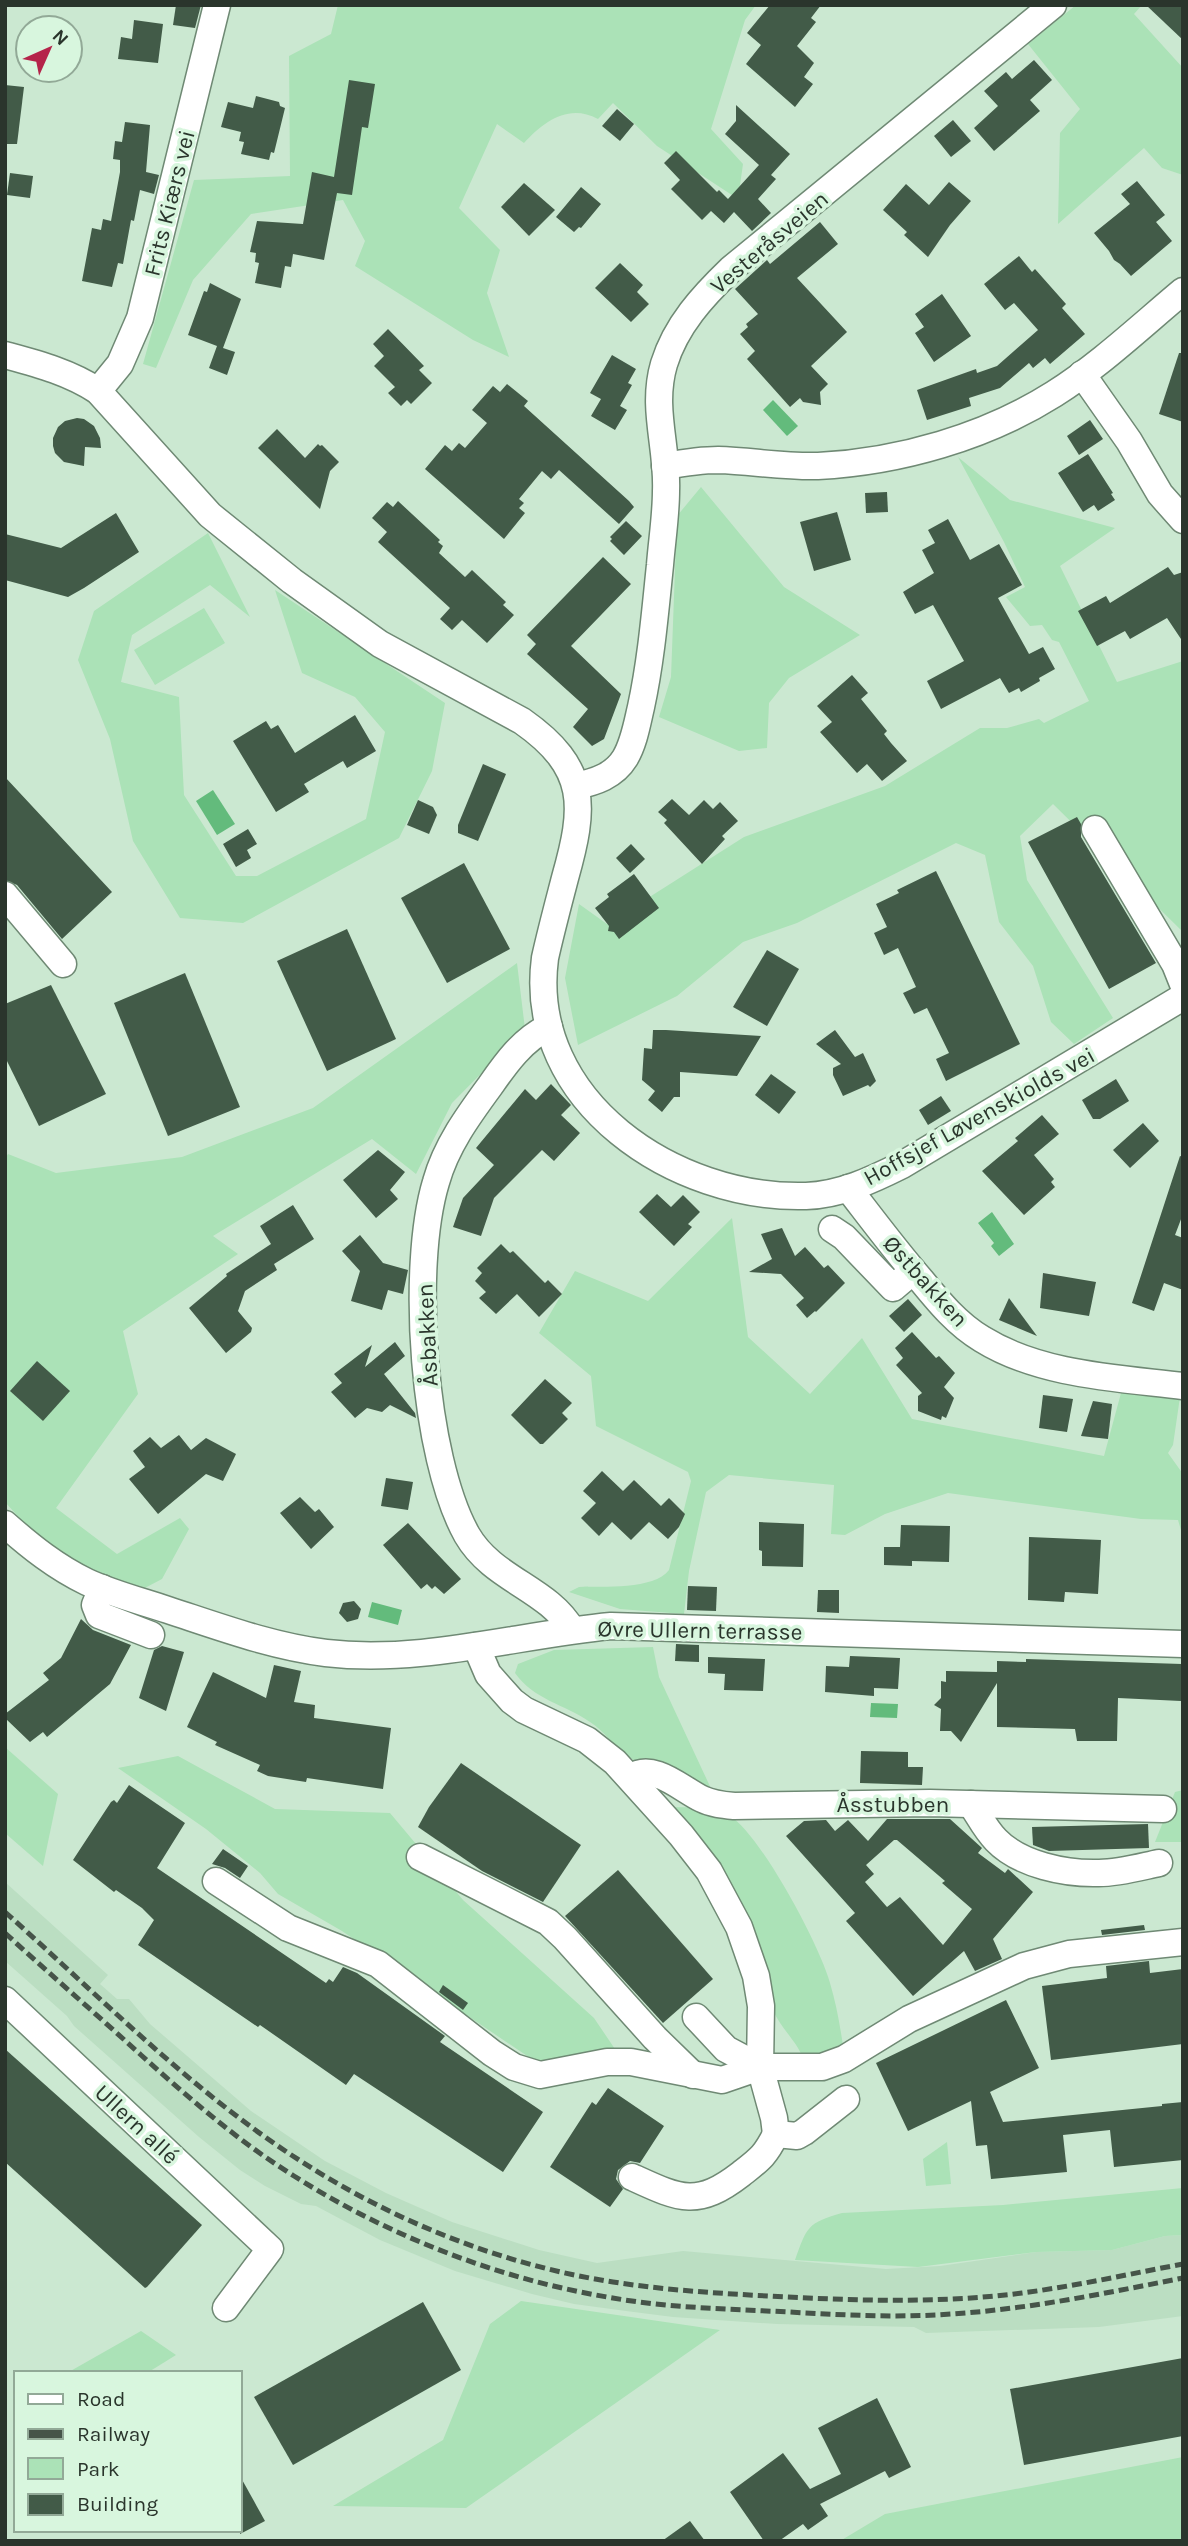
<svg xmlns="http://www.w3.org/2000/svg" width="1188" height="2546" font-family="Karla,sans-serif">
  <rect width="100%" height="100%" fill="#cbe8d1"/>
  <polygon fill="#bbdec2" points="5,1882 108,1975 100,1984 117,1999 129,1999 150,2024 251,2111 325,2161 386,2193 452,2222 539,2250 597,2263 683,2251 886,2269 940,2266 1036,2252 1112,2250 1165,2236 1183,2235 1183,2316 1099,2327 926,2333 914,2327 777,2324 673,2317 626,2311 574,2304 532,2294 455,2271 380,2240 316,2206 301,2204 265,2186 240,2170 199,2137 74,2026 67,2016 5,1961"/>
  <g fill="#abe2b7">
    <path d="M338,5H756L745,20L711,129L743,164L738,199L657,146L613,103L598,119C569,103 544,121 524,143L497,124L459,208L500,250L487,293L509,357L473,340L355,266L365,241L343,200L251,214L193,280L156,368L143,364L194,180L290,176L289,56L331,34Z"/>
    <polygon points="1076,5 1142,5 1134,14 1183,68 1183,175 1162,168 1144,148 1058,224 1060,133 1080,109 1028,44"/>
    <polygon points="958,457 1010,500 1115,528 1060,566 1117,682 1183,661 1183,932 1053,804 1020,836 1027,880 1113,1018 1074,1044 1051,1022 1033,966 999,922 985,855 956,843 797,923 743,942 677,996 578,1045 565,978 579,904 607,924 744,837 885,786 980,728 1007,728 1039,719 1044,723 1089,701 1059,642 1052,640 1042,625 1030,626 1006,597 1025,587 1004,542"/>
    <polygon points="701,487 784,587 860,635 789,678 769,703 767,748 739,751 659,717 671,677 677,516"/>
    <polygon points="208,533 250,617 210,585 132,635 121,682 179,697 184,795 236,876 257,876 366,819 385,732 355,697 302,673 275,590 445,703 432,771 399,838 243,923 180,918 133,841 110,739 78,660 94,611"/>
    <polygon points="204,608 225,643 155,685 134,650"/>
    <polygon points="517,963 525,1029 452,1103 416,1174 372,1139 213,1236 238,1254 123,1331 138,1394 56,1508 117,1554 180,1518 189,1529 162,1579 141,1590 89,1578 43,1544 5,1502 5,1159 8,1154 56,1173 182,1157 313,1108"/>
    <path d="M732,1218L748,1337L810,1394L862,1338L912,1419L1104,1456L1121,1393L1180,1397L1173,1445L1168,1453L1183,1474V1537L1178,1520L1141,1519L948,1493L885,1514L845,1535L831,1534L834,1485L729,1475L706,1492L689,1571L684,1614L620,1609L569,1592L579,1587C603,1586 654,1590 669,1570L691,1481L688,1472L596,1426L591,1376L539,1333L575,1271L648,1301Z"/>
    <path d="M653,1647L659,1677L714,1795C691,1785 645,1769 626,1755C613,1745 604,1731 590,1722C564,1704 534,1700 515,1673L518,1664L554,1650Z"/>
    <polygon points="5,1747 58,1794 43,1866 5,1833"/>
    <polygon points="178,1756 275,1809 390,1813 463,1900 594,2018 619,2055 542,2066 342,1931 278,1894 260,1873 206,1829 118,1768"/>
    <polygon points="1183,1790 1183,1842 1155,1842 1175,1792"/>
    <path d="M672,1807C688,1808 715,1805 729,1815C761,1835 820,1946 830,1983C836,2003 840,2025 843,2046L840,2051L803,2058C796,2040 781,2029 773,2010L744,1909L728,1877Z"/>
    <polygon points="947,2142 951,2184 926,2186 923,2159"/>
    <path d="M1183,2188V2235L1165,2236L1112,2250L1036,2252L918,2267L795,2260C807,2227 807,2223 842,2213L1003,2205Z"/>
    <polygon points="521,2301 720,2330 466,2508 333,2506 443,2440 490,2324"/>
    <polygon points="141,2331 176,2355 147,2373 67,2373"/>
    <polygon points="1183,2457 1183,2541 840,2541 885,2514"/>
  </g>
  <g fill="#63bb7c">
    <polygon points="773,400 798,426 787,436 763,410"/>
    <polygon points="213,790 235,824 217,835 196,801"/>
    <polygon points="992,1212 1014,1244 999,1256 991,1246 994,1243 978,1223"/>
    <polygon points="372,1602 402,1610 398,1625 368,1617"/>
    <polygon points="871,1703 898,1704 897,1718 870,1717"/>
  </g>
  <g fill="#425b48" fill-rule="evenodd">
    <polygon points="176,5 201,5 195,28 173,25"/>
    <polygon points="770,5 821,5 811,18 816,22 797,46 814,63 804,77 813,84 795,107 746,64 761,45 747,33"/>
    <polygon points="1146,5 1183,5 1183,40"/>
    <polygon points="134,20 163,24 158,63 118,59 121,37 132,39"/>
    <polygon points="1034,60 1052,80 1030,100 1040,111 994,151 974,128 998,106 984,91 1006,72 1012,79"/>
    <polygon points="349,80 375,84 368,128 362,127 352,195 337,193 324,260 293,254 291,267 285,266 281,288 255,283 259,263 255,262 256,253 250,252 257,221 303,224 312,172 334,177"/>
    <polygon points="5,85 24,87 17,144 5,144"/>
    <polygon points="256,96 279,102 280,106 285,108 274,153 271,152 269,160 241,154 244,142 239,141 241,132 221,127 228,102 253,108"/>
    <polygon points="736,105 790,154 771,175 776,179 758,199 771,213 752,231 734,212 724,223 711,211 702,220 671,189 680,180 664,163 676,151 717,192 719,190 728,199 759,165 725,134 736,121"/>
    <polygon points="617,109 634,124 620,141 602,126"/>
    <polygon points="953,120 971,141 951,157 934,136"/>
    <polygon points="125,122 150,125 146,172 159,175 154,194 140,190 134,221 131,220 123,264 118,263 112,287 82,281 92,228 101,230 103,219 111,221 120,172 120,160 113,159 115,141 122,142"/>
    <polygon points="10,173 33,176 30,198 7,195"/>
    <polygon points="1137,181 1165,215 1156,222 1172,241 1131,276 1120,264 1114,260 1109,251 1094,233 1130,204 1121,194"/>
    <polygon points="949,182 971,201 950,225 928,257 904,235 907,232 883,210 906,184 929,205"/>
    <polygon points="524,183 555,210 529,236 501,207"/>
    <polygon points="581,187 601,204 581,228 579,227 574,232 556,217"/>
    <polygon points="820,222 838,244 797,278 847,332 811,366 828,384 820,392 821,405 803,402 800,398 790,407 747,359 755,351 740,334 748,327 746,324 758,314 735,289 767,260 770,264"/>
    <polygon points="1019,256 1032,272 1035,269 1066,304 1062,308 1085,334 1050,364 1045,358 1033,368 1029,363 1000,388 969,398 971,406 927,420 917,390 976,369 977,373 997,366 1038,330 1014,303 1005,310 984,284"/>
    <polygon points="620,263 643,285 637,292 649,304 631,322 595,288"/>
    <polygon points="210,283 241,299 223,348 235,352 227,375 209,368 217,346 188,335 204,291 207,292"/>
    <polygon points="942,294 971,336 934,362 915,333 924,327 915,314"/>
    <polygon points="388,329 424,366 419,370 432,383 411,404 407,400 401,406 388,393 395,387 374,366 384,356 373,344"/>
    <polygon points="1179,353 1183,353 1183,422 1159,414"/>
    <polygon points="612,355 636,369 628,383 632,385 620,406 627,410 615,430 591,416 601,399 590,393"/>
    <polygon points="507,384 528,401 524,406 629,501 634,507 619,524 559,470 551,479 542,471 519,499 524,503 519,508 525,513 504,539 425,469 445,445 452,451 459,443 465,448 487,423 472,410 493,386 500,392"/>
    <polygon points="77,418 84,419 94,426 100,438 101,448 85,447 84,466 64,462 55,453 53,446 53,438 58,427 65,421"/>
    <polygon points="1090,420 1103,439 1079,455 1067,436"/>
    <polygon points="277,429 305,458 318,444 320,446 322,445 339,462 330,471 320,509 258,448"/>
    <polygon points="1088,454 1113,493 1111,494 1115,500 1098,511 1094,505 1083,512 1058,473"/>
    <polygon points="887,492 888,512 866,513 865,493"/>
    <polygon points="398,501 440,540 438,542 443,546 439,553 465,577 472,570 506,602 503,605 514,615 487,643 462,620 452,630 440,619 450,608 378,542 387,532 372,518 387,502 393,507"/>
    <polygon points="837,512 851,560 814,571 800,522"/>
    <polygon points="116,513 139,552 84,588 68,597 5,580 5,534 61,548"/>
    <polygon points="948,519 970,560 999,544 1022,585 998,598 1029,654 1043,647 1055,669 1039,678 1040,681 1021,692 1019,688 1009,693 1000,678 941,709 927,681 964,661 933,605 915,614 903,592 934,573 922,550 935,543 928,530"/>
    <polygon points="626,521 642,536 624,555 610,541 612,539 610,537"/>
    <polygon points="603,557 631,584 571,646 621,694 604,739 592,746 573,727 588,709 527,654 536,644 527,635"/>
    <polygon points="1168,567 1174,575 1183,572 1183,642 1167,618 1130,639 1125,631 1097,646 1078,611 1106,596 1110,603"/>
    <polygon points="852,675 868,693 861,699 887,731 884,734 891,743 907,761 882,781 867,764 857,773 820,732 832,722 817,706"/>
    <polygon points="355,715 376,751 347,768 343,761 304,784 309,792 276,812 233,741 266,721 271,729 278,725 295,753"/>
    <polygon points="483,764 506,774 478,841 458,833 458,825"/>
    <polygon points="5,777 112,892 62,939 17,885 5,880"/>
    <polygon points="672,799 689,815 704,800 713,809 720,802 738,821 722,836 725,839 702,864 664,823 667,820 658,812"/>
    <polygon points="418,800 433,807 437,815 429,834 407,825"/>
    <polygon points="1077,817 1081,824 1081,837 1156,963 1109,989 1028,842"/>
    <polygon points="248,829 257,844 247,850 251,858 236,867 223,844"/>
    <polygon points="631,844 645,859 630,873 616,858"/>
    <polygon points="464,863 510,949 447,983 401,898"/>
    <polygon points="936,871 1020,1044 946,1081 936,1059 949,1053 927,1008 914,1014 903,993 916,987 898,948 884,955 874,933 887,927 876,904 899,893 897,890"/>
    <polygon points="634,874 659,908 619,939 614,932 608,931 609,926 595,908 609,897 607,894"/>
    <polygon points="347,929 396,1039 327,1071 277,961"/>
    <polygon points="767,950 799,969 767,1026 733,1007"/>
    <polygon points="185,973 240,1107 168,1136 114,1003"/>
    <polygon points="51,985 106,1094 39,1126 5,1057 5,1004"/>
    <polygon points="653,1030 666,1030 761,1036 737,1076 680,1072 680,1097 674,1097 662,1112 648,1100 655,1091 642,1080 644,1048 652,1049"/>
    <polygon points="835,1030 855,1057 863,1053 876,1081 870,1087 868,1085 843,1096 833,1075 833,1068 841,1064 816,1044"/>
    <polygon points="771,1074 796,1092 779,1114 755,1095"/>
    <polygon points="1116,1079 1129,1101 1100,1119 1093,1119 1082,1100"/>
    <polygon points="551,1084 571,1105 561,1115 580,1133 554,1161 542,1150 494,1198 481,1236 453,1227 463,1198 494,1165 476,1148 525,1089 536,1100"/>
    <polygon points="941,1096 951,1111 928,1125 919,1110"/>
    <polygon points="1042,1115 1059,1134 1034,1155 1054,1179 1051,1182 1055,1187 1024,1215 982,1171 1018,1141 1015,1138"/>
    <polygon points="1143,1123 1159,1141 1130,1168 1113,1150"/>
    <polygon points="378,1150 405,1172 390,1190 398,1199 376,1218 343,1180"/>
    <polygon points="1180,1156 1183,1157 1183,1214 1175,1235 1183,1238 1183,1290 1164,1283 1154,1311 1132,1303"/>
    <polygon points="657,1194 671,1207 683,1195 700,1212 688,1224 692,1227 674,1246 639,1212"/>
    <polygon points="293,1205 314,1239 274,1264 277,1270 245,1291 238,1311 252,1328 251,1332 226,1353 189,1308 227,1276 226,1274 271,1244 260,1226"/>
    <polygon points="782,1228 795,1256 805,1247 824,1268 828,1265 845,1283 816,1312 815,1311 807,1318 796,1305 804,1298 781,1274 749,1272 772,1259 761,1234"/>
    <polygon points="360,1235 383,1263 408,1270 403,1294 388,1290 382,1310 351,1301 360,1271 342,1251"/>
    <polygon points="501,1244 510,1253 513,1251 545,1283 548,1280 562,1294 539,1317 517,1294 496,1314 479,1298 486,1292 475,1281 482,1273 477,1268"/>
    <polygon points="1043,1273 1096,1282 1089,1316 1040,1308"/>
    <polygon points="1009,1298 1037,1336 999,1320"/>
    <polygon points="908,1299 922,1315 904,1332 889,1316"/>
    <polygon points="912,1332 936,1358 939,1356 955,1373 944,1387 954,1398 946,1418 942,1416 941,1420 918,1411 918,1396 922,1393 896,1365 903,1358 895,1348"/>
    <polygon points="395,1342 405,1356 384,1374 415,1413 416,1418 390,1405 382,1412 367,1408 355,1418 331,1392 342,1383 334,1374 372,1345 365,1367"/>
    <polygon points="37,1361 70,1391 43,1421 10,1391"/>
    <polygon points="545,1379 572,1403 562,1413 568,1419 543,1444 540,1444 511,1415"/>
    <polygon points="1043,1395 1073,1399 1067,1432 1039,1428"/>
    <polygon points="1093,1401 1112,1404 1108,1439 1081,1436"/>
    <polygon points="179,1435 191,1450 206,1438 236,1454 223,1481 206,1474 158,1514 129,1479 145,1467 133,1451 150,1437 161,1448"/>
    <polygon points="602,1471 623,1491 634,1480 661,1506 669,1498 685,1514 679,1527 668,1539 649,1522 631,1540 612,1522 599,1536 581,1518 596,1503 583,1491"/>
    <polygon points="386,1478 413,1482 408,1510 381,1506"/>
    <polygon points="300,1497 315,1512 319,1509 334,1527 311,1549 280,1513"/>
    <polygon points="759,1522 804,1524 803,1567 762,1566 762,1551 759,1550"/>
    <polygon points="408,1523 461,1579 444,1594 435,1586 432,1589 427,1584 421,1589 383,1545"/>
    <polygon points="901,1525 950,1526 949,1562 912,1561 912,1566 884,1565 884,1547 900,1547"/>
    <polygon points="1029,1537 1101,1540 1098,1594 1065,1592 1064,1602 1028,1600"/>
    <polygon points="688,1586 717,1587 716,1611 687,1610"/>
    <polygon points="818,1590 839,1590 839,1613 817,1612"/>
    <polygon points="354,1601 361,1609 358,1619 347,1622 339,1613 343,1603"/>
    <polygon points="81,1619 93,1630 131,1645 110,1684 47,1737 43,1732 30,1742 5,1718 5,1714 49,1680 43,1673 61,1658"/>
    <polygon points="676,1644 699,1645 699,1662 675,1661"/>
    <polygon points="162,1646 184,1652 166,1711 139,1698 154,1650"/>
    <polygon points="850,1656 900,1658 898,1689 874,1688 874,1696 825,1692 826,1666 849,1667"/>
    <polygon points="708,1657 765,1659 763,1691 724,1690 725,1674 708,1673"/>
    <polygon points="1026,1659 1182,1664 1181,1701 1118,1698 1117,1741 1077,1741 1075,1729 997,1727 997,1683 961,1742 951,1731 940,1731 941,1709 934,1705 941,1698 941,1681 946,1682 946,1671 997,1672 997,1661 1026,1662"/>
    <polygon points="274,1665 301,1671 294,1702 315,1705 314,1718 391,1728 383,1789 307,1778 306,1782 268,1776 257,1771 260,1765 215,1745 217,1742 187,1727 213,1672 266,1698"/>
    <polygon points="861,1751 908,1752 908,1767 923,1767 922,1785 860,1783"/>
    <polygon points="461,1763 581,1845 543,1902 482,1871 418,1827 429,1807"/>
    <polygon points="129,1785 185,1823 157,1868 326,1983 329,1979 333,1982 343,1967 357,1973 445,2036 440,2042 543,2112 503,2172 354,2074 346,2085 260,2025 258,2027 138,1945 154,1920 142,1908 116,1890 114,1892 73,1860 111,1802 114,1800 117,1803"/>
    <path d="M887,1819H950L982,1848L978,1853L1005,1873L1008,1869L1033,1892L993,1939L1002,1959L975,1971L964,1951L913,1996L846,1921L855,1913L786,1836L804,1821L826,1820L835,1831L848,1820L868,1841ZM894,1840H897L945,1881L942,1883L972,1909L943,1945L900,1897L887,1907L865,1882L874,1874L866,1865Z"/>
    <polygon points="1148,1824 1149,1848 1049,1851 1033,1845 1032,1827"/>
    <polygon points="223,1849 248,1866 240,1878 225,1868 212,1864"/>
    <polygon points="618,1870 713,1979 663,2023 565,1916"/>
    <polygon points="1144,1925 1145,1930 1102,1935 1101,1930"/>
    <polygon points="1149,1961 1150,1973 1183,1969 1183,2044 1051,2060 1042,1986 1107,1978 1106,1966"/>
    <polygon points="443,1985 468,2003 463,2010 439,1992"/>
    <polygon points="1006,2000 1039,2068 990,2092 1003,2122 1162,2106 1162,2104 1183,2102 1183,2160 1114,2167 1110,2130 1063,2135 1067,2172 991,2179 987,2145 976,2146 971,2101 908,2131 876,2063"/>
    <polygon points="5,2049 202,2225 147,2287 145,2288 5,2162"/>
    <polygon points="608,2088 664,2126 640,2163 630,2161 618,2170 616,2179 623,2189 610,2207 550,2167 592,2102 596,2105"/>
    <polygon points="423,2302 461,2370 293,2465 254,2397"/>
    <polygon points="1183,2358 1183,2436 1024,2465 1010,2389"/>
    <polygon points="877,2398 911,2467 889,2478 885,2471 820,2504 828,2516 808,2530 803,2524 779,2541 764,2541 730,2492 783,2453 810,2489 841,2474 818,2428"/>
    <polygon points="240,2476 265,2521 240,2534"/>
    <polygon points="690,2521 705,2541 662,2541"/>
  </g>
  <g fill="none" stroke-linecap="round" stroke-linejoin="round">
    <g stroke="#6f8974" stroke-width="29">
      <g id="minor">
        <path d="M5,355C38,364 69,372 98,391L210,515L292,581L380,644L522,721C589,768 585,807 565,878C558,905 551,931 545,958C526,1102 676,1200 806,1196C840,1195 872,1180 902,1165L1183,997"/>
        <polyline points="1082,374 1129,441 1160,494 1183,520"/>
        <polyline points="98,391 120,364 140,318 217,5"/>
        <path d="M665,466C682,463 700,460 718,460C751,461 785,467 818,466C899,462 986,437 1054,394C1100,365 1141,326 1183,291"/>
        <path d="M576,786C595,782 614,776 625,758C634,743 637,724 641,707C651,661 655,613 660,565C662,540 666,515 666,491C668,447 651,408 664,364C676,325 703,296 731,269L1053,5"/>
        <polyline points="1095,829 1175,964 1183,984"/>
        <polyline points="5,895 63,964"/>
        <path d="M549,1027C523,1039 506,1063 490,1086C468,1116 446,1146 436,1182C410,1268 423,1457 467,1535C493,1580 548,1588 572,1630"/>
        <path d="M848,1188C872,1219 895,1250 921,1280C939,1302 957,1324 982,1339C1040,1375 1117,1378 1183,1386"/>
        <polyline points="832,1229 844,1237 893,1288 913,1271"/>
        <path d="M5,1524C31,1547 56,1567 87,1582C113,1594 141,1601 168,1610C220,1627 271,1646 326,1653C422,1664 517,1635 611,1626L1183,1644"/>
        <polyline points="102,1588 95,1605 99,1615 151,1635"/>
        <polyline points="476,1646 488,1674 512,1701 524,1710 587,1740 615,1762 681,1835 709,1871 739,1927 756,1976 761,2006 760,2067 774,2118 776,2134"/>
        <path d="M631,1777C654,1762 681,1789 702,1799C712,1804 723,1805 734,1806L930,1803L1163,1809"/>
        <path d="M971,1804C979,1816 986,1830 996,1840C1020,1865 1066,1874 1099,1873C1119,1873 1140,1867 1159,1863"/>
        <polyline points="420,1857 548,1922 565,1938 655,2038 693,2075"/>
        <polyline points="216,1881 288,1928 378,1964 492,2053 514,2067 540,2075 607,2062 631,2062 722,2080 760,2067 822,2067 844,2059 909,2019 1024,1966 1069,1954 1183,1942"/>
        <polyline points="5,2000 270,2249 226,2308"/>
        <polyline points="696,2017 726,2049 760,2067"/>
        <polyline points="776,2134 797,2136 804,2132 846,2099"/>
        <path d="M632,2177C680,2199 697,2208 741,2174C760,2159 765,2156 776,2134"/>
      </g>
    </g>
    <use href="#minor" stroke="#fff" stroke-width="26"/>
    <g stroke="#465449" stroke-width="5" stroke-dasharray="10 5" stroke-linecap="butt">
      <path d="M5,1912C99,1996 193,2092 299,2160C393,2221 502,2265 613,2282C671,2291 729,2294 788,2297C866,2301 944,2303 1022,2293C1076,2286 1129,2274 1183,2264"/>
      <path d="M5,1933C50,1974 96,2014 141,2055C189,2098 238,2141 294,2176C389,2236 496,2278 607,2297C667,2308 728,2309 789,2312C843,2315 897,2318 951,2314C1030,2309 1106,2293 1183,2278"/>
    </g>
  </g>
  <g text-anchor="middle" stroke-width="7" stroke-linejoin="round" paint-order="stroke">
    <g font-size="23" fill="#2a352c" stroke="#d8f6de">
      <text transform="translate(169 203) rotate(-76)" y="8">Frits Kiærs vei</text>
      <text transform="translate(769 242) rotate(-40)" y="8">Vesteråsveien</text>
      <text transform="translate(979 1116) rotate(-29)" y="8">Hoffsjef Løvenskiolds vei</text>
      <text transform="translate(926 1281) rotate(48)" y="8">Østbakken</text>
      <text transform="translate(427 1335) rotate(-93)" y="8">Åsbakken</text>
      <text transform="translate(700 1630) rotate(1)" y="8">Øvre Ullern terrasse</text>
      <text x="893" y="1812">Åsstubben</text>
      <text transform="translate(137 2124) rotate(43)" y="8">Ullern allé</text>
    </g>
  </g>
  <rect width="1188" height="2546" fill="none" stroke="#2a352c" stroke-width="14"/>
  <rect x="14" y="2371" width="228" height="161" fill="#d8f6de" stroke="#92a997" stroke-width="2"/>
  <rect x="28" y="2394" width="35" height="10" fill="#ffffff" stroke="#92a997" stroke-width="2"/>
  <text x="77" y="2406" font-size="21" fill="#2a352c">Road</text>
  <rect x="28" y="2429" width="35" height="10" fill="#465449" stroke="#92a997" stroke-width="2"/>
  <text x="77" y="2441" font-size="21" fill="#2a352c">Railway</text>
  <rect x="28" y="2458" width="35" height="21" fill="#abe2b7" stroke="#92a997" stroke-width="2"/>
  <text x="77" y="2476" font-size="21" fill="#2a352c">Park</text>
  <rect x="28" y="2494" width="35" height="21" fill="#425b48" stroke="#92a997" stroke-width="2"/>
  <text x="77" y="2511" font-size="21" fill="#2a352c">Building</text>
  <g transform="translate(49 49) rotate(45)"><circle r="33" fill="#d8f6de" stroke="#92a997" stroke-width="2"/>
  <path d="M0-5L12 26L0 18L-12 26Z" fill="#b5244a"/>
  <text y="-10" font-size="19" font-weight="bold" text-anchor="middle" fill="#2a352c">N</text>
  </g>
</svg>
